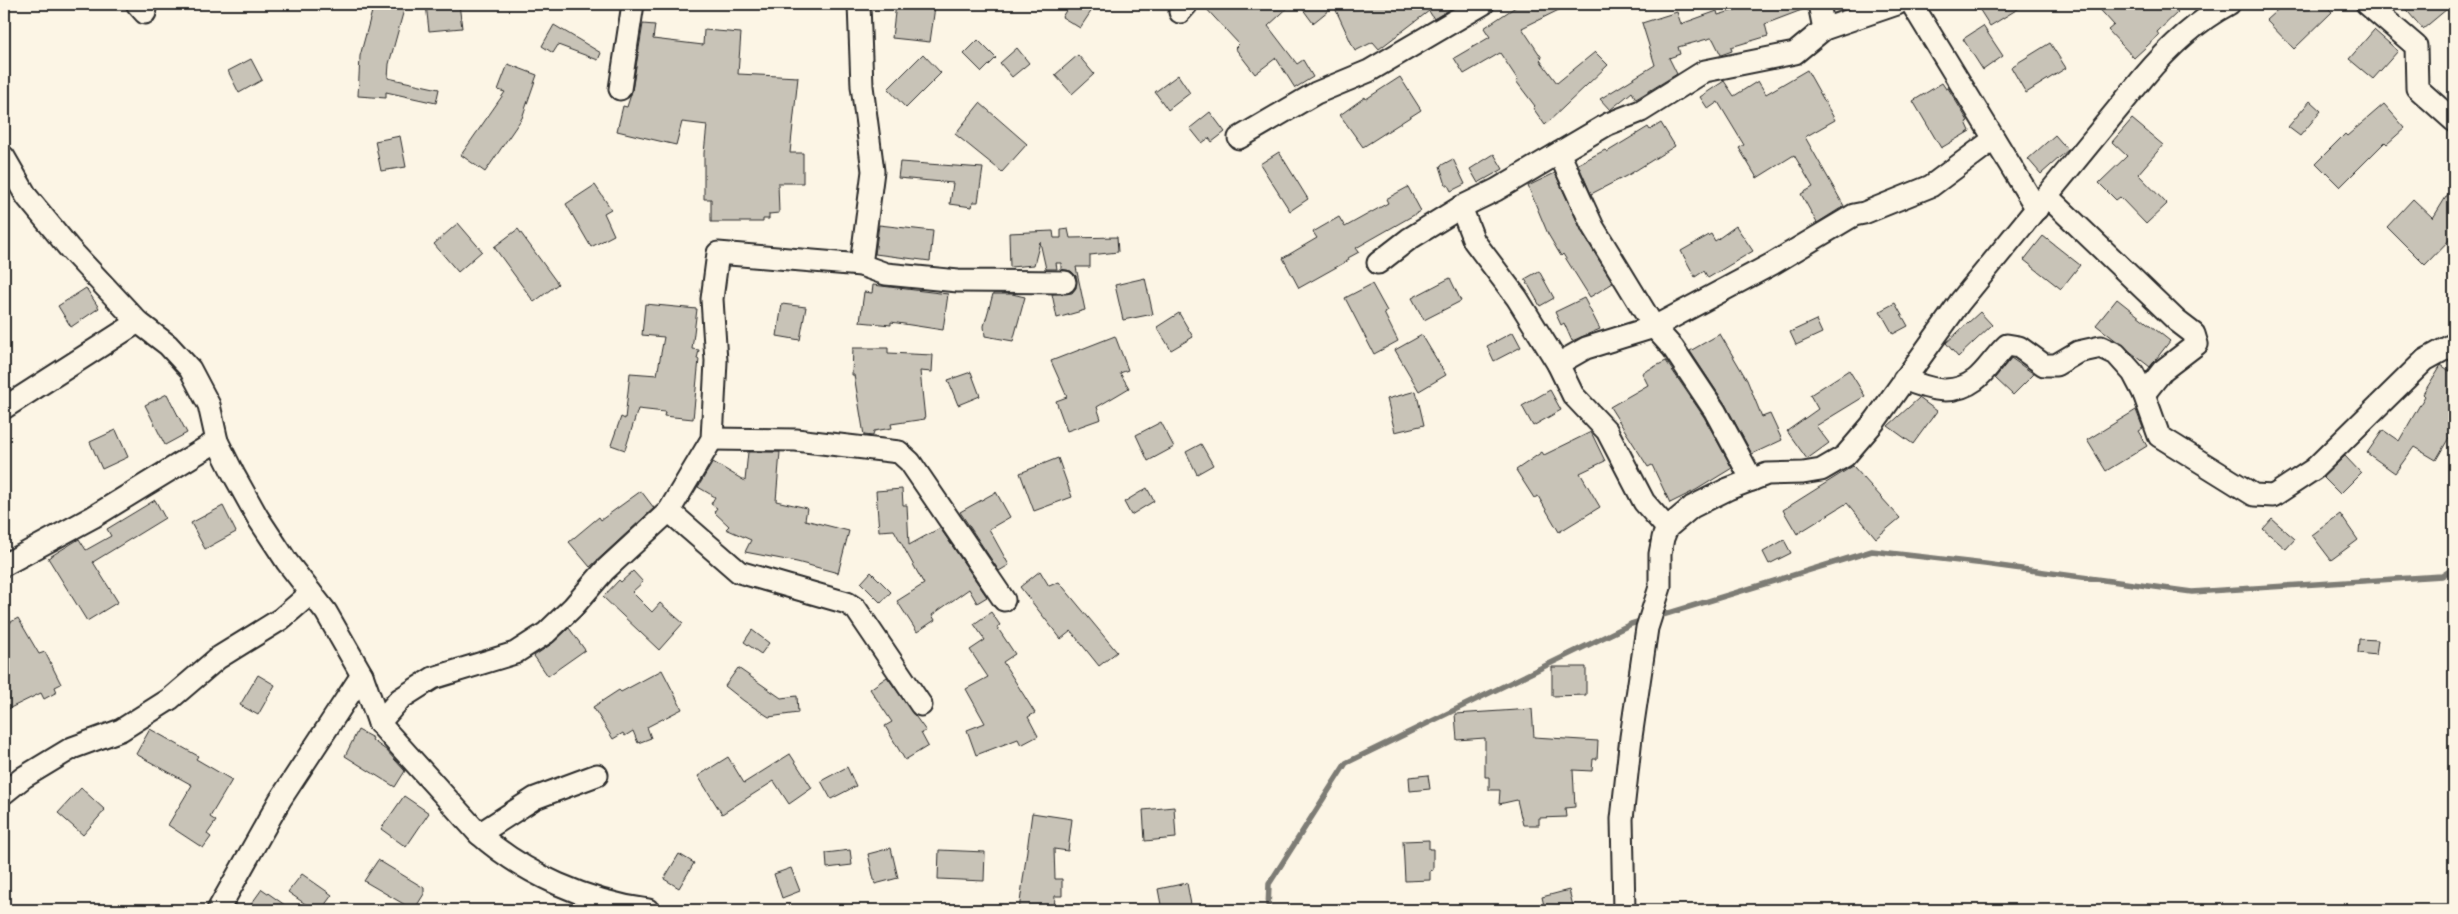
<svg xmlns="http://www.w3.org/2000/svg" width="2458" height="914" font-family="'Indie Flower',sans-serif">
  <rect width="100%" height="100%" fill="#fcf5e5"/>
  <filter id="ink" filterUnits="userSpaceOnUse"><feTurbulence type="fractalNoise" baseFrequency=".02" numOctaves="2"/><feDisplacementMap in="SourceGraphic" scale="10" xChannelSelector="R" yChannelSelector="G"/><feConvolveMatrix kernelMatrix="1 2 1 2 8 2 1 2 1" color-interpolation-filters="sRGB"/></filter>
  <g filter="url(#ink)">
    <g fill="none" stroke-linecap="round" stroke-linejoin="round">
      <g stroke="#7d7b74" stroke-width="5.5">
        <polyline points="1656,617 1872,551 1985,564 2192,592 2442,576 2454,568"/>
        <polyline points="1268,910 1269,884 1346,763 1631,624 1644,620"/>
      </g>
    </g>
    <g fill="#c8c3b7" stroke="#2b2b2b">
      <polygon points="374,4 405,6 389,64 388,78 439,89 436,103 386,92 386,98 358,96 360,56"/>
      <polygon points="426,4 459,4 462,28 429,31"/>
      <polygon points="896,4 935,7 930,42 892,38"/>
      <polygon points="1070,4 1096,4 1080,28 1062,17"/>
      <polygon points="1202,4 1292,4 1268,26 1297,64 1303,60 1313,77 1295,88 1276,58 1255,74 1235,48 1239,44"/>
      <polygon points="1299,4 1459,4 1434,19 1429,11 1379,49 1373,42 1355,51 1334,6 1313,23"/>
      <polygon points="1520,4 1571,4 1522,28 1542,58 1540,60 1557,83 1595,52 1608,65 1545,125 1533,108 1535,106 1516,81 1518,80 1500,53 1464,74 1454,58 1490,37 1484,28"/>
      <polygon points="1755,4 1807,4 1807,8 1765,24 1768,36 1731,47 1732,51 1721,55 1713,39 1711,38 1678,47 1680,54 1669,58 1677,74 1636,99 1632,92 1610,110 1600,99 1655,65 1642,23 1677,12 1681,24 1717,11 1718,15"/>
      <polygon points="1976,4 2026,4 1990,26"/>
      <polygon points="2095,4 2171,4 2178,12 2157,32 2159,35 2134,58 2108,30 2114,25"/>
      <polygon points="2284,4 2324,4 2332,12 2294,49 2266,20"/>
      <polygon points="2401,4 2453,4 2423,29"/>
      <polygon points="643,24 655,25 653,39 703,45 704,30 741,33 738,74 798,77 790,153 803,153 803,183 778,183 779,213 769,214 769,219 763,219 763,222 711,222 711,199 704,199 704,153 707,125 682,122 676,145 617,131 623,106 627,107 632,91"/>
      <polygon points="554,25 601,53 598,60 558,45 553,53 542,46"/>
      <polygon points="1983,26 2003,56 1983,70 1963,39"/>
      <polygon points="2374,30 2398,51 2373,79 2349,59"/>
      <polygon points="978,40 996,58 982,72 964,54"/>
      <polygon points="2050,43 2066,68 2026,93 2011,67"/>
      <polygon points="1017,48 1029,63 1012,77 1000,63"/>
      <polygon points="923,54 941,73 906,108 888,89"/>
      <polygon points="1078,55 1094,74 1072,94 1055,75"/>
      <polygon points="251,59 262,80 239,93 228,71"/>
      <polygon points="508,64 537,75 522,118 485,172 461,155 505,92 498,90"/>
      <polygon points="1807,70 1835,120 1805,137 1844,206 1817,223 1801,194 1813,187 1794,155 1757,178 1739,148 1744,145 1718,102 1708,109 1700,97 1724,81 1734,96 1758,81 1766,94"/>
      <polygon points="1178,75 1190,93 1168,110 1155,92"/>
      <polygon points="1400,77 1421,110 1363,147 1340,115 1365,97 1366,99"/>
      <polygon points="1942,83 1946,89 1948,88 1968,121 1966,122 1970,131 1941,148 1913,101"/>
      <polygon points="2310,101 2321,111 2300,136 2288,127"/>
      <polygon points="980,103 1027,144 1002,172 955,134"/>
      <polygon points="2384,104 2405,128 2387,144 2385,142 2340,187 2316,163 2345,134 2347,136"/>
      <polygon points="1210,112 1225,132 1212,142 1209,138 1202,143 1190,128"/>
      <polygon points="2132,119 2163,145 2138,174 2167,204 2146,224 2120,197 2116,200 2099,183 2127,156 2112,142"/>
      <polygon points="1661,123 1675,146 1630,174 1591,194 1578,164 1605,150 1607,152 1648,127 1650,130"/>
      <polygon points="2055,135 2068,150 2041,174 2028,159"/>
      <polygon points="400,136 406,167 381,171 375,141"/>
      <polygon points="1279,152 1308,199 1290,211 1260,164"/>
      <polygon points="1494,154 1503,169 1478,183 1470,169"/>
      <polygon points="1453,159 1465,184 1451,191 1448,185 1446,185 1440,166"/>
      <polygon points="900,162 983,168 978,202 973,202 972,207 950,204 953,183 898,178"/>
      <polygon points="1555,173 1582,232 1613,283 1590,297 1563,254 1561,256 1548,234 1528,186"/>
      <polygon points="2454,184 2454,235 2425,265 2387,227 2413,199 2433,218"/>
      <polygon points="595,185 611,209 604,213 614,235 591,247 566,204"/>
      <polygon points="1408,187 1421,211 1356,248 1359,252 1348,258 1349,260 1299,288 1283,258 1317,238 1313,232 1339,217 1345,227 1388,203 1386,199"/>
      <polygon points="458,223 482,251 458,272 434,244"/>
      <polygon points="879,225 933,231 930,261 875,254"/>
      <polygon points="1736,226 1753,251 1708,278 1704,271 1695,277 1681,251 1711,234 1715,241"/>
      <polygon points="518,229 558,284 534,302 494,247"/>
      <polygon points="1068,229 1070,238 1117,237 1118,252 1090,255 1090,267 1076,267 1085,310 1057,318 1052,294 1072,293 1076,288 1076,276 1071,271 1061,269 1061,263 1056,263 1057,269 1046,269 1040,242 1034,265 1010,267 1009,233 1053,231 1054,238 1061,238 1061,230"/>
      <polygon points="2043,236 2080,265 2061,289 2024,260"/>
      <polygon points="1539,271 1554,298 1540,306 1525,279"/>
      <polygon points="1145,278 1153,314 1123,320 1115,285"/>
      <polygon points="1450,278 1461,301 1424,320 1412,298"/>
      <polygon points="1372,284 1387,311 1384,313 1398,341 1374,354 1345,298"/>
      <polygon points="873,285 948,294 943,330 891,322 891,325 860,322 864,292 872,293"/>
      <polygon points="86,288 99,308 71,327 58,306"/>
      <polygon points="993,294 1012,294 1025,297 1013,341 985,336 984,326"/>
      <polygon points="1584,298 1600,329 1572,341 1564,323 1561,325 1555,312"/>
      <polygon points="2117,299 2170,341 2150,367 2096,325"/>
      <polygon points="1895,303 1908,326 1893,334 1880,311"/>
      <polygon points="645,304 697,309 692,349 699,350 697,359 699,359 693,419 664,416 665,412 638,409 625,450 611,445 621,417 625,419 630,373 657,375 664,337 642,335"/>
      <polygon points="782,304 806,307 800,340 777,336"/>
      <polygon points="1980,312 1992,325 1958,357 1946,343"/>
      <polygon points="1179,313 1193,337 1171,350 1157,327"/>
      <polygon points="1816,320 1822,333 1796,345 1790,332"/>
      <polygon points="1513,332 1521,347 1494,361 1487,346"/>
      <polygon points="1720,334 1747,380 1762,417 1770,414 1782,440 1752,454 1725,404 1690,351"/>
      <polygon points="1422,335 1446,375 1419,391 1395,350"/>
      <polygon points="1115,336 1128,370 1120,373 1129,388 1097,407 1101,419 1067,431 1056,401 1067,397 1051,361"/>
      <polygon points="853,348 888,348 888,353 933,355 932,372 920,371 925,419 891,424 892,428 874,431 873,436 864,435 854,375 852,375"/>
      <polygon points="2011,358 2034,374 2013,395 1995,378"/>
      <polygon points="1666,361 1704,417 1732,468 1696,490 1670,503 1652,465 1648,467 1610,407 1648,385 1642,373"/>
      <polygon points="2441,365 2454,374 2454,429 2436,460 2414,447 2395,473 2367,453 2383,430 2399,441 2425,396 2423,394"/>
      <polygon points="1849,370 1865,396 1816,426 1829,443 1807,459 1787,431 1818,409 1810,395"/>
      <polygon points="971,372 980,396 958,405 948,380"/>
      <polygon points="1550,390 1561,410 1533,426 1522,406"/>
      <polygon points="1416,391 1424,425 1395,432 1387,399"/>
      <polygon points="167,394 187,433 165,445 145,405"/>
      <polygon points="1919,398 1937,411 1913,444 1888,426"/>
      <polygon points="2136,410 2143,428 2138,431 2147,446 2106,471 2087,440"/>
      <polygon points="1161,422 1174,447 1148,461 1136,435"/>
      <polygon points="116,430 128,457 102,469 90,442"/>
      <polygon points="1591,432 1605,461 1580,473 1600,507 1559,532 1538,496 1534,498 1516,470 1542,452 1544,455"/>
      <polygon points="1201,444 1213,465 1197,474 1186,452"/>
      <polygon points="748,452 780,452 776,501 807,508 805,520 849,531 838,573 797,562 745,552 751,540 726,529 729,526 714,512 717,508 711,504 715,497 698,487 713,462 745,481"/>
      <polygon points="2345,456 2361,473 2340,494 2323,477"/>
      <polygon points="1058,458 1072,497 1034,511 1020,473"/>
      <polygon points="1853,466 1900,518 1876,538 1847,503 1797,534 1783,510"/>
      <polygon points="1147,488 1154,501 1131,515 1124,502"/>
      <polygon points="902,489 903,505 907,505 909,545 940,528 987,597 977,603 969,589 932,615 935,620 917,632 897,601 924,584 894,530 879,531 876,491"/>
      <polygon points="641,491 654,508 590,567 569,542 599,517 601,520"/>
      <polygon points="996,492 1010,517 989,529 1009,565 999,571 960,512"/>
      <polygon points="155,500 165,518 93,562 118,602 87,621 48,558 79,539 86,550 111,536 107,529"/>
      <polygon points="223,506 236,532 205,549 191,523"/>
      <polygon points="2340,514 2358,540 2331,560 2312,535"/>
      <polygon points="2272,519 2295,539 2286,549 2263,529"/>
      <polygon points="1784,540 1791,553 1769,564 1763,552"/>
      <polygon points="633,571 643,582 632,592 652,612 660,603 683,623 659,650 603,597 619,580 621,582"/>
      <polygon points="1040,571 1049,586 1059,582 1117,652 1099,666 1071,631 1061,639 1020,587"/>
      <polygon points="871,572 891,592 881,603 861,583"/>
      <polygon points="991,612 1000,625 997,627 1015,654 1003,662 1035,713 1028,717 1038,736 1021,745 1018,739 976,755 967,730 985,723 966,689 988,677 970,650 985,640 974,624"/>
      <polygon points="18,618 39,654 45,652 61,684 55,687 57,692 44,699 41,693 4,711 4,626"/>
      <polygon points="569,628 585,650 548,676 534,656 553,643"/>
      <polygon points="752,630 769,643 761,654 744,642"/>
      <polygon points="2359,639 2378,640 2376,655 2358,653"/>
      <polygon points="1552,667 1586,667 1586,695 1552,696"/>
      <polygon points="738,668 781,698 797,696 798,713 769,717 744,701 725,686"/>
      <polygon points="662,670 682,709 647,727 651,738 638,743 633,731 625,736 623,733 613,739 593,707 619,690 621,692"/>
      <polygon points="258,675 275,685 258,715 240,705"/>
      <polygon points="887,677 926,731 921,733 928,746 905,760 885,726 892,722 870,689"/>
      <polygon points="1532,709 1534,737 1598,741 1597,759 1593,759 1592,771 1573,770 1575,807 1565,808 1566,817 1539,818 1539,825 1523,825 1517,800 1499,804 1500,790 1489,790 1489,777 1485,777 1485,738 1457,740 1455,714"/>
      <polygon points="150,729 198,756 196,759 232,780 210,817 216,821 207,834 211,837 203,848 168,825 192,785 136,754"/>
      <polygon points="358,730 373,738 372,740 386,750 405,771 395,787 345,756"/>
      <polygon points="790,754 812,788 789,804 774,781 722,814 698,776 728,757 744,783"/>
      <polygon points="847,767 856,786 831,799 821,781"/>
      <polygon points="1428,775 1430,789 1410,791 1409,777"/>
      <polygon points="81,788 105,810 83,835 58,813"/>
      <polygon points="404,796 429,813 406,847 381,829"/>
      <polygon points="1174,807 1176,838 1145,841 1143,810"/>
      <polygon points="1032,813 1072,819 1068,851 1054,849 1055,879 1062,879 1062,896 1055,896 1054,910 1019,910"/>
      <polygon points="1429,840 1429,849 1433,849 1433,870 1430,871 1430,880 1405,881 1403,841"/>
      <polygon points="891,848 898,878 875,884 868,854"/>
      <polygon points="850,850 852,865 827,868 826,853"/>
      <polygon points="939,850 985,852 984,881 938,879"/>
      <polygon points="679,854 694,863 679,888 664,879"/>
      <polygon points="378,860 424,888 424,894 414,910 364,881"/>
      <polygon points="791,868 800,891 782,898 774,874"/>
      <polygon points="302,874 332,895 321,910 314,910 288,892"/>
      <polygon points="1187,883 1192,910 1162,910 1158,889"/>
      <polygon points="262,889 292,910 247,910"/>
      <polygon points="1569,890 1574,910 1545,910 1542,897"/>
    </g>
    <g fill="none" stroke-linecap="round" stroke-linejoin="round">
      <g stroke="#2b2b2b" stroke-width="25">
        <g id="street">
          <polyline points="137,4 145,13"/>
          <polyline points="859,4 862,86 873,171 861,265"/>
          <polyline points="1819,4 1824,29"/>
          <polyline points="1912,4 2037,209"/>
          <polyline points="2367,4 2416,46 2417,88 2454,121"/>
          <polyline points="1180,12 1187,4"/>
          <polyline points="620,89 633,4"/>
          <polyline points="1239,138 1316,93 1369,71 1483,4"/>
          <polyline points="1559,153 1593,227 1654,327 1673,348 1715,411 1752,480"/>
          <path d="M4,157L27,197L69,248L138,322L168,345L190,369L209,405L217,441L234,475L258,518L287,562L326,612L362,675L379,723L479,834C524,874 588,902 648,910"/>
          <polyline points="2047,196 2177,321 2194,334 2197,344 2163,370 2144,394"/>
          <polyline points="1461,207 1474,241 1517,298 1558,364 1573,395 1607,431 1644,502 1667,528"/>
          <polyline points="1378,263 1409,239 1461,207 1496,190 1608,124 1641,111 1705,71 1795,53 1824,29 1897,4"/>
          <polyline points="1558,364 1586,348 1654,327 1772,264 1854,215 1864,213 1931,186 1994,139"/>
          <path d="M1904,379C1928,389 1952,397 1975,380C1986,372 1996,355 2007,345L2019,347L2044,365H2056L2078,352L2101,347L2116,354L2133,373L2144,394L2159,436L2254,495L2273,496L2314,469L2425,360L2454,344"/>
          <polyline points="4,408 138,322"/>
          <polyline points="712,439 796,440 899,452 910,462 1004,600"/>
          <polyline points="669,511 712,439 716,361 712,299 718,253 861,265 886,274 958,281 1065,282"/>
          <polyline points="4,565 93,517 217,441"/>
          <polyline points="379,723 400,699 433,678 515,653 546,633 573,607 605,570 669,511 739,572 847,603 856,609 921,705"/>
          <polyline points="4,793 24,777 72,748 121,730 170,699 218,658 281,619 311,593"/>
          <polyline points="479,834 535,798 597,775"/>
          <polyline points="218,910 280,800 362,675"/>
          <path d="M1624,910L1622,819L1631,737L1647,628L1660,587V554L1663,538L1667,528L1692,507L1728,489L1767,474L1803,473L1821,470L1845,456L1875,421L1960,302L2143,78C2168,48 2195,22 2229,4"/>
        </g>
      </g>
      <use href="#street" stroke="#fcf5e5" stroke-width="21"/>
    </g>
  </g>
  <rect width="2458" height="914" fill="none" stroke="#fcf5e5" stroke-width="20"/>
  <rect x="10" y="10" width="2438" height="894" fill="none" stroke="#2b2b2b" stroke-width="2" filter="url(#ink)"/>
</svg>
